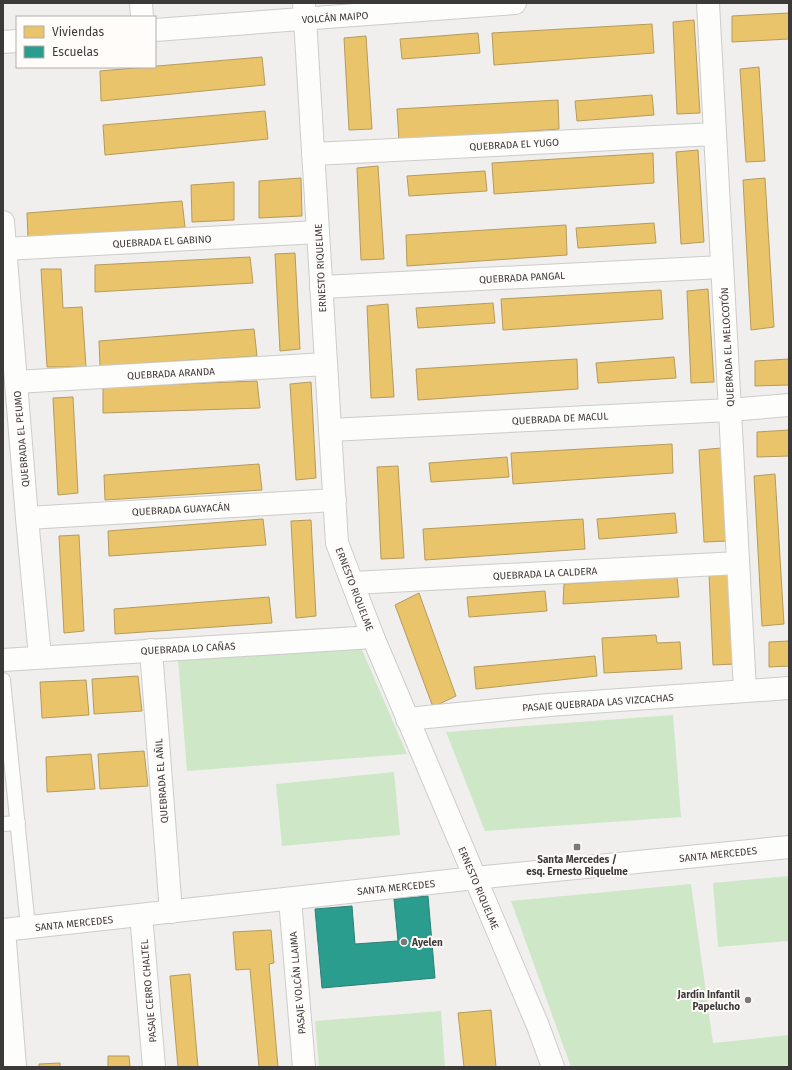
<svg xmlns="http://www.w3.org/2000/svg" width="792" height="1070" font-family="'Fira Sans',sans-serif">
  <rect width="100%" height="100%" fill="#f1efed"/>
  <g fill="#cde7c7">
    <polygon points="360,645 407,754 187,771 178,659"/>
    <polygon points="673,715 681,817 485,831 446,732"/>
    <polygon points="394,772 400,835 282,846 276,784"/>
    <polygon points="789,876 789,941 718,947 713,883"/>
    <polygon points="691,884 713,1043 789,1035 789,1067 571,1067 511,901"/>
    <polygon points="441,1011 445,1067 319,1067 315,1021"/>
  </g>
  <g fill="#e9c46a" stroke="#b59b5b">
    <polygon points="789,13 789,39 732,42 732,16"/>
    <polygon points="694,20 700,113 677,114 673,22"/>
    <polygon points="652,24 654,53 494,65 492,33"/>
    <polygon points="478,33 480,53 402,59 400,39"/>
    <polygon points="366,36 372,129 349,130 344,38"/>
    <polygon points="262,57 265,85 101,101 100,71"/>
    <polygon points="759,67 765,161 746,162 740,69"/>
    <polygon points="652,95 654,115 577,121 575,101"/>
    <polygon points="558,100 559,129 399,141 397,109"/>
    <polygon points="265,111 268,139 105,155 103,125"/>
    <polygon points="698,150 704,242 681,244 676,152"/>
    <polygon points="653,153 654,183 494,194 492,163"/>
    <polygon points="378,166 384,259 361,260 357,168"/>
    <polygon points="485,171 487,191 409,196 407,176"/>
    <polygon points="301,178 302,216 259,218 259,181"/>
    <polygon points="765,178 774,327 751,330 743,180"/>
    <polygon points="234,182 234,220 192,222 191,185"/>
    <polygon points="182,201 185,227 28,238 27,213"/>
    <polygon points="654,223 656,243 578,248 576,228"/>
    <polygon points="566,225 567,255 407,266 406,235"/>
    <polygon points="295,253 300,349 280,351 275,254"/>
    <polygon points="250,257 253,283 95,292 95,265"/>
    <polygon points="41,269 61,269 63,308 82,307 86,367 47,367"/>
    <polygon points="708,289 714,382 691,383 687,291"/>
    <polygon points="661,290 663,319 503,330 501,299"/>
    <polygon points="493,303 495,323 418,328 416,308"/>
    <polygon points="388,304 394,397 371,398 367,306"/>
    <polygon points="254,329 257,356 100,366 99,341"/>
    <polygon points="674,357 676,378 598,383 596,363"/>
    <polygon points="577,359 578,389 418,400 416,369"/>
    <polygon points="789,359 789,385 755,386 755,361"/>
    <polygon points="257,381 260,408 103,413 103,387"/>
    <polygon points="311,382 316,478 296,480 290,384"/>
    <polygon points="73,397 78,493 58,495 53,398"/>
    <polygon points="789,430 789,456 757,457 757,432"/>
    <polygon points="672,444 673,473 513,484 511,453"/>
    <polygon points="721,448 727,541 704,542 699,450"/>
    <polygon points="507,457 509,477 431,482 429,463"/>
    <polygon points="259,464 262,490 105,500 104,475"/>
    <polygon points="398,466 404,558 381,559 377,467"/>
    <polygon points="775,474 784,624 762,626 754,476"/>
    <polygon points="675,513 677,533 599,539 597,519"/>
    <polygon points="263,519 266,545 109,556 108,531"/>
    <polygon points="583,519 585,549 425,560 423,529"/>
    <polygon points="311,520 316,616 296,618 291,521"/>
    <polygon points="79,535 84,631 64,633 59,536"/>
    <polygon points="730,571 735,664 713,665 709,573"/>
    <polygon points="677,577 679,597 563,604 564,584"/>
    <polygon points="545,591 547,611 469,617 467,597"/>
    <polygon points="419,593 456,696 433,707 395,605"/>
    <polygon points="269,597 272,623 115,634 114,609"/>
    <polygon points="656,635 657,643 680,642 682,669 604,673 602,638"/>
    <polygon points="789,641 789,666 769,667 769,642"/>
    <polygon points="595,656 597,676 476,689 474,667"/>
    <polygon points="138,676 142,711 94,714 92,679"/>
    <polygon points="86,680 89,715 42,718 40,682"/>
    <polygon points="144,751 148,786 100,789 98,754"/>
    <polygon points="91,754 95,789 47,792 46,757"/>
    <polygon points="271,930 274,963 269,964 278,1067 259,1067 250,969 236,970 233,932"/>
    <polygon points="190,974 198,1067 178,1067 170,976"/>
    <polygon points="491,1010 496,1067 464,1067 458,1013"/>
    <polygon points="108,1056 129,1056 130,1067 108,1067"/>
    <polygon points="60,1063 60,1067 39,1067 39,1064"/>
  </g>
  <polygon fill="#2a9d8f" stroke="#2f7f75" points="428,896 435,978 322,988 315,909 352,906 355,944 398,941 394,899"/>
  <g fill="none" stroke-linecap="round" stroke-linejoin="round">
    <g stroke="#cdcccb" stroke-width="16">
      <g id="lane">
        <polyline points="3,680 28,927"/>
        <polyline points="3,824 18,823"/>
      </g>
    </g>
    <g stroke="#cdcccb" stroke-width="24">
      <g id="street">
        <polyline points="141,3 142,17"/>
        <polyline points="304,3 337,543 373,637 538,1026 553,1067"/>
        <polyline points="708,3 745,690"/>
        <polyline points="155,30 515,3"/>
        <polyline points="3,42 17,41"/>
        <polyline points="313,154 715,134"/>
        <polyline points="3,222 27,518 40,657"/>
        <polyline points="5,249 318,232"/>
        <polyline points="321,287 722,267"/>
        <polyline points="16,382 326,364"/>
        <polyline points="330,430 730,410 789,405"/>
        <polyline points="27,518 335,500"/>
        <polyline points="353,583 738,563"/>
        <polyline points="151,650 171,912"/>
        <polyline points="3,660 373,637"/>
        <polyline points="407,719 549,705 789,688"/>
        <polyline points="290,899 304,1067"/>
        <polyline points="141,915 154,1067"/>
        <polyline points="4,930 15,1067"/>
      </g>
    </g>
    <g stroke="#cdcccb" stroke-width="24">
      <polyline id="secondary" points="3,930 475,878 789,847"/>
    </g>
    <use href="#lane" stroke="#fdfdfc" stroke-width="14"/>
    <use href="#street" stroke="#fdfdfc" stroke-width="22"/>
    <use href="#secondary" stroke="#fdfdfc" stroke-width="22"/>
  </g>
  <g fill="#7b7978" stroke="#fffcf9" stroke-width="1.5">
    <rect x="573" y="843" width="8" height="8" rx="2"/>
    <circle cx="404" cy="942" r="4"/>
    <circle cx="748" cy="1000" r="4"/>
  </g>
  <g text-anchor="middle" stroke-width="4" stroke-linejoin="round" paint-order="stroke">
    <g font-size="10" fill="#3b3a39" stroke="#fffcf9">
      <text transform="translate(335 17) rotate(-4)" y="4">VOLCÁN MAIPO</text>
      <text transform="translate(514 144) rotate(-3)" y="4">QUEBRADA EL YUGO</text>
      <text transform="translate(162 241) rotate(-3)" y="4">QUEBRADA EL GABINO</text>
      <text transform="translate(320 268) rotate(-93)" y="4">ERNESTO RIQUELME</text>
      <text transform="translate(522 277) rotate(-3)" y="4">QUEBRADA PANGAL</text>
      <text transform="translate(727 347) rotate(-93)" y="4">QUEBRADA EL MELOCOTÓN</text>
      <text transform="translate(171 373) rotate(-3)" y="4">QUEBRADA ARANDA</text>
      <text transform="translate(560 418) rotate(-3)" y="4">QUEBRADA DE MACUL</text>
      <text transform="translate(21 439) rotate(-95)" y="4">QUEBRADA EL PEUMO</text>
      <text transform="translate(181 509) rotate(-3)" y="4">QUEBRADA GUAYACÁN</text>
      <text transform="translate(545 573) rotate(-3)" y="4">QUEBRADA LA CALDERA</text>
      <text transform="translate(355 589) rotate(69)" y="4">ERNESTO RIQUELME</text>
      <text transform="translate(188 648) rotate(-3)" y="4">QUEBRADA LO CAÑAS</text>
      <text transform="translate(598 702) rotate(-4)" y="4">PASAJE QUEBRADA LAS VIZCACHAS</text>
      <text transform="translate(161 781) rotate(-94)" y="4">QUEBRADA EL AÑIL</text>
      <text transform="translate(718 854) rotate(-6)" y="4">SANTA MERCEDES</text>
      <text transform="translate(396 887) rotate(-6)" y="4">SANTA MERCEDES</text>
      <text transform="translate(479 888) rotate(67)" y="4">ERNESTO RIQUELME</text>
      <text transform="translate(74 923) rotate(-6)" y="4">SANTA MERCEDES</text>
      <text transform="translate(297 983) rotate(-95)" y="4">PASAJE VOLCÁN LLAIMA</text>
      <text transform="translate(148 991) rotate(-95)" y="4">PASAJE CERRO CHALTEL</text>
    </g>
    <g font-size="10" font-weight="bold" fill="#3b3a39" stroke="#fffcf9">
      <text x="577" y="863">Santa Mercedes /<tspan x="577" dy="12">esq. Ernesto Riquelme</tspan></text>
      <text x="412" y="946" text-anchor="start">Ayelen</text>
      <text x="740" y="998" text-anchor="end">Jardín Infantil<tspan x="740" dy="12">Papelucho</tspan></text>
    </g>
  </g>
  <rect width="792" height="1070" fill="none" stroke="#3b3a39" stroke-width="8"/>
  <rect x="16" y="16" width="140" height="52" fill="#fffcf9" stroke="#b1aeac"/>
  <rect x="24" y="26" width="20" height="12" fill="#e9c46a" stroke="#b1aeac"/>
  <text x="52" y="36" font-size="12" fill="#3b3a39">Viviendas</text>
  <rect x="24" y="46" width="20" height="12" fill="#2a9d8f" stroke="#b1aeac"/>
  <text x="52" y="56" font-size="12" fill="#3b3a39">Escuelas</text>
</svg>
